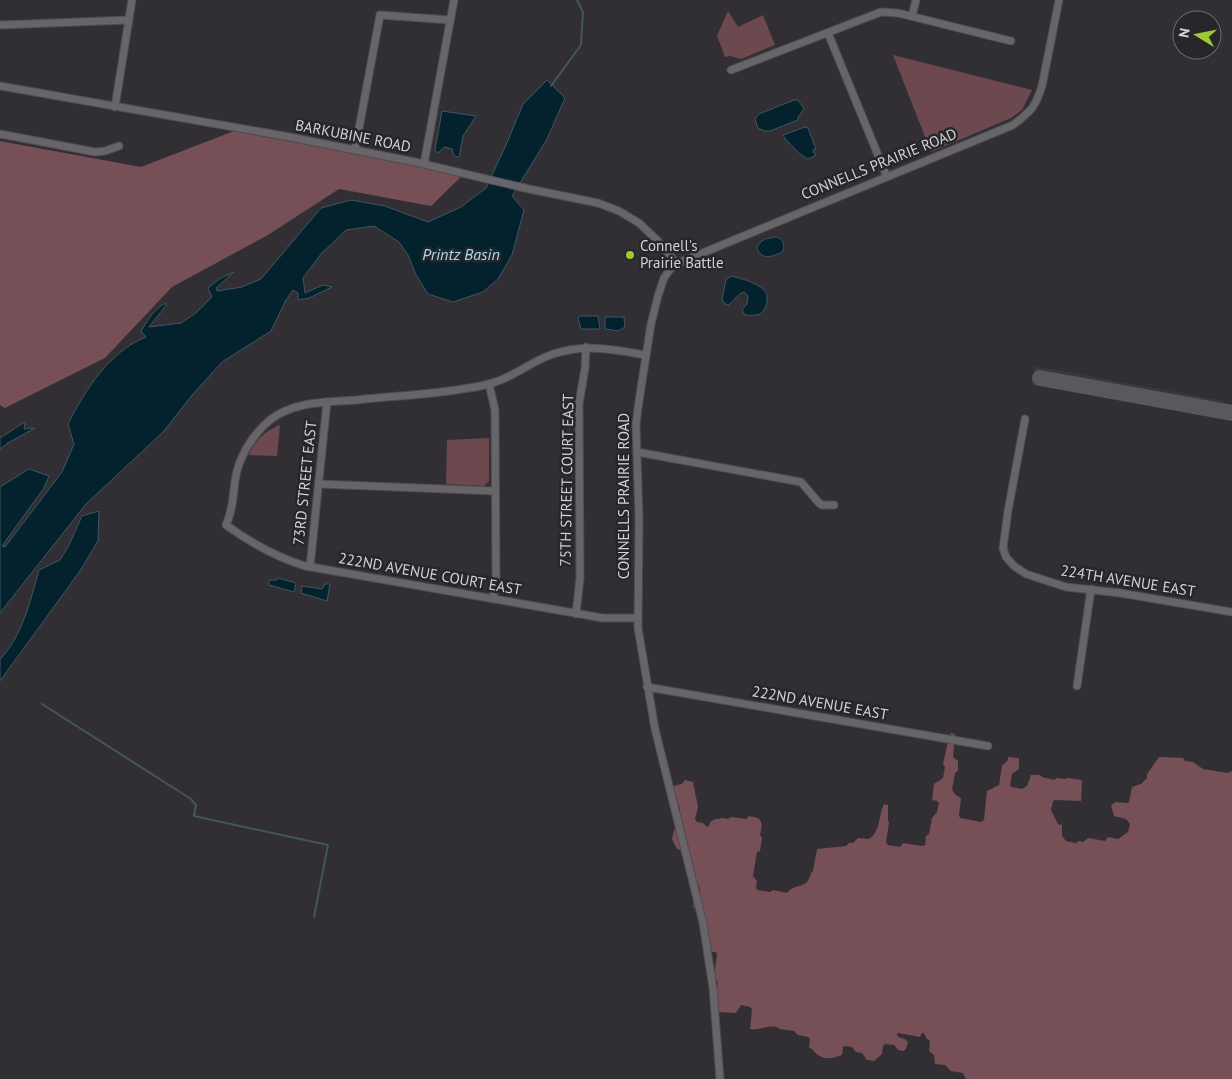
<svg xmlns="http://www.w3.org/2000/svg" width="1232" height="1079" font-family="'PT Sans',sans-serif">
  <rect width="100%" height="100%" fill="#312f34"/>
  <polygon fill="#393741" points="1035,366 1224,401 1223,410 1232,411 1232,421 1032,385"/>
  <g fill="#6c494e">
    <polygon points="728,11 738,27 763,15 775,45 741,59 730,56 725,57 717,36"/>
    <polygon points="893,55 1032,90 1022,110 1011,118 931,152"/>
    <path d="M280,425L277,456L249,455C254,441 266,430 280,425Z"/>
    <polygon points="489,438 489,481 484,486 446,484 447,440"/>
  </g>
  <g fill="#774f56">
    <polygon points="234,131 464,174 431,206 339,189 268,235 172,287 105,358 5,408 0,405 0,141 141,167"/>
    <path d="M951,733L955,734L953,757L958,761V771L955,773L952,790L956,795L961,798L959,815L960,818L981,822L984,820L987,791L999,785L1002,766L1008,760V757L1019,758V769L1012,774L1010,785L1012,787L1022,789L1027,786L1031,775H1040L1042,777L1054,780L1057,778L1065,779L1068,778L1081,780L1082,782L1081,801L1055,800L1053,801L1051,810L1058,824L1062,825V836L1066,841L1076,843L1079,841L1083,842L1088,838L1105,841L1108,837L1118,839L1128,832L1130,824L1126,819L1114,816L1111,805L1116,802L1127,803L1129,802L1132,787L1141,784L1147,778V774L1159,757L1183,758L1185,761L1193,762L1203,769L1228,773L1232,771V1079H966L963,1073L951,1071L945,1065L935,1064L934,1055L929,1051L930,1041L926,1038L924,1033H922L920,1037L898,1033L897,1034L898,1037L905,1039L908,1042L906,1049L903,1051L898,1050L894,1045L885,1044L883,1046L882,1054L874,1061L867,1060L862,1053L856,1052L852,1047L846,1046L843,1047L842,1055C830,1060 820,1060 812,1049L809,1048L810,1039L808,1037L798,1035L794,1031L779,1029L777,1027C766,1025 760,1031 750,1029L752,1009L750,1007L741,1005L736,1013L718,1012L715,996L718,983L714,976L717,955L716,952H711L709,940L700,932L703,915L693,907L695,898L700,889L699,886L687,877L688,871L685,851L677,849L672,839L680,808L672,792L673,786L682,784L685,780L693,782L698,807L695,819L697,822L703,823L707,827L709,826L710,822L715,819H719L722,818L728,819L731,817L746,819L749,816C763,818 763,822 760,835L762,838L760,851L757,852L753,876L757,881L756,887L757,890L770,892L773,890L787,893C795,882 807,891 811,873L813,871L817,849L846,846L849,843H853L858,838L869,839C881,831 878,817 884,804L888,805V820L889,823L886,842L888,845L900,847L903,843L922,846L925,845L926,836L929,834L932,818L937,812L939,803L937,801L932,800L934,784L943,778L945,767L943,764L948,741Z"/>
  </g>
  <g fill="#03222e" stroke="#415760">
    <path d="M547,80L565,98L547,139L512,196L524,210L512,255L498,279L483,292L453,302L428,294L416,275L408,255L399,242L374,226L346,230L321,254L303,278L305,293L323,285L332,287L309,298L298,300V293L293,290L286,300L271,331L222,362L193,394L163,432L86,504L0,613V487L29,469L49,476L44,488L2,546L5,547L62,472L74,444L68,424C85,390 110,351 146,337L141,331L152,314L163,304H167L149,327L181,323L196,313L212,297L208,288L219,279L234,272L216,288L217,291L242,287L261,279L321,208L351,200L385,206L428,222L461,207L486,188L506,145L523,104Z"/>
    <polygon points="794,100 798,100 804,109 798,117 798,120 770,131 765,131 758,128 755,119 759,114"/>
    <polygon points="442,111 476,116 463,136 459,157 454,156 452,149 444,147 438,153 435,150"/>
    <path d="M805,127L808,128L816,149H814L813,152L815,153V156L808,159C803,158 785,140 783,135Z"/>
    <path d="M776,237C783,238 785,245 783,251C774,257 761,261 757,248C760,239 768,238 776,237Z"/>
    <path d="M731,276C741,278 757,283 764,290C770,295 767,310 760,314C756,316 749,315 745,315L742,310L747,304L748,296L744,292C737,294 734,301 728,305L725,304L722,299L726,280Z"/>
    <polygon points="580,316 598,316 600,329 581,329 578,318"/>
    <polygon points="605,317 624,317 625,327 618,331 605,329"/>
    <polygon points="25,422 24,429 35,428 8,443 0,449 0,438"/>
    <path d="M99,511L98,541L80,571L0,681V659C22,637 31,599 39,570L60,560L69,545L82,516Z"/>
    <polygon points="278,578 296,583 294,592 269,585 269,580 277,580"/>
    <polygon points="325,584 330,584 327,601 301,593 302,586 322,589"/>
  </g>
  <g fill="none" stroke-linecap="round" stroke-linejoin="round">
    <g stroke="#415760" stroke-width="2">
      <polyline points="551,86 581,45 583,12 577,0"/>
      <polyline points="42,704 191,799 196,805 194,816 328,845 314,917"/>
    </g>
    <polyline stroke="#5a585c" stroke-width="16" points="1040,378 1232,413"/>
    <g stroke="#4d4c4f" stroke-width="9">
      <g id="minor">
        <polyline points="912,16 916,0"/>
        <polyline points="0,25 129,20"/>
        <polyline points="828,33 887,177"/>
        <polyline points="731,70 881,12 898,13 1011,41"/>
        <polyline points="0,86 290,137 415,162 529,189 598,203 619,211 639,223 657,240 677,264"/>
        <polyline points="115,107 132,0"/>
        <polyline points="0,134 95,152 105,151 119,146"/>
        <polyline points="355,150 380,15 450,20"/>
        <polyline points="424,164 454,0"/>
        <polyline points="489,384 495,410 496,580 493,599"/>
        <polyline points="1025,419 1008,511 1003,548 1006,557 1014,566 1026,574 1066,587 1120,593 1232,612"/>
        <polyline points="637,452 801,482 819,503 822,505 834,505"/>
        <polyline points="319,484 495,491"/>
        <polyline points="310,567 327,402"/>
        <polyline points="576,614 580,578 579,404 585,368 586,347"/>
        <path d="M638,618H603L305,566C276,557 251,543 226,525C233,510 233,496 235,481C238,458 252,435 270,420C294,401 328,402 357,400C392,396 428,395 462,389C476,387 490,385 503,379C520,372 535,360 553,354C584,343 615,350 646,355"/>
        <polyline points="1077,686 1091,589"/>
        <polyline points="647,687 988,746"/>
        <path d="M720,1079L713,988L703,923L655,729L638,628L639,519L636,424L639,401L651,324L658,296L664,278L671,268L683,261L1013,125C1031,111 1035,108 1042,86L1059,0"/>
      </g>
    </g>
    <use href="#minor" stroke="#67656a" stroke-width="7"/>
  </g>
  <circle fill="#9cca31" stroke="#27262a" stroke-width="2" cx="630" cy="255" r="5"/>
  <g text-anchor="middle" stroke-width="5" stroke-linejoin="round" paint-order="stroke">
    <g font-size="15" fill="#d3d2d5" stroke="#27262a">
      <text transform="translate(353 136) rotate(11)" y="5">BARKUBINE ROAD</text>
      <text transform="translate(879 164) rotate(-22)" y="5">CONNELLS PRAIRIE ROAD</text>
      <text transform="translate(567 480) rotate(-89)" y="5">75TH STREET COURT EAST</text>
      <text transform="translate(305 483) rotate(-84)" y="5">73RD STREET EAST</text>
      <text transform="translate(624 496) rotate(-90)" y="5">CONNELLS PRAIRIE ROAD</text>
      <text transform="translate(430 574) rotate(10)" y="5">222ND AVENUE COURT EAST</text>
      <text transform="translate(1128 581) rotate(9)" y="5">224TH AVENUE EAST</text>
      <text transform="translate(820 703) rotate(10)" y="5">222ND AVENUE EAST</text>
    </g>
    <g font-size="15" fill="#d3d2d5" stroke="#27262a" text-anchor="start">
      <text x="640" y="251">Connell's<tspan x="640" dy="17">Prairie Battle</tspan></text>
    </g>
    <g font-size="16" font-style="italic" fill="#a6ddf8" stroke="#27262a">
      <text x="461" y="260">Printz Basin</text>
    </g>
  </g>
  <g transform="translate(1197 35) rotate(280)"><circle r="24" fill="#27262a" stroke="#6c6b6e"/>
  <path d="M0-4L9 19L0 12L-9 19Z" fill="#9cca31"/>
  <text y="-8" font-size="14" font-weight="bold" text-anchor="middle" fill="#d3d2d5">N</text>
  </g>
</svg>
